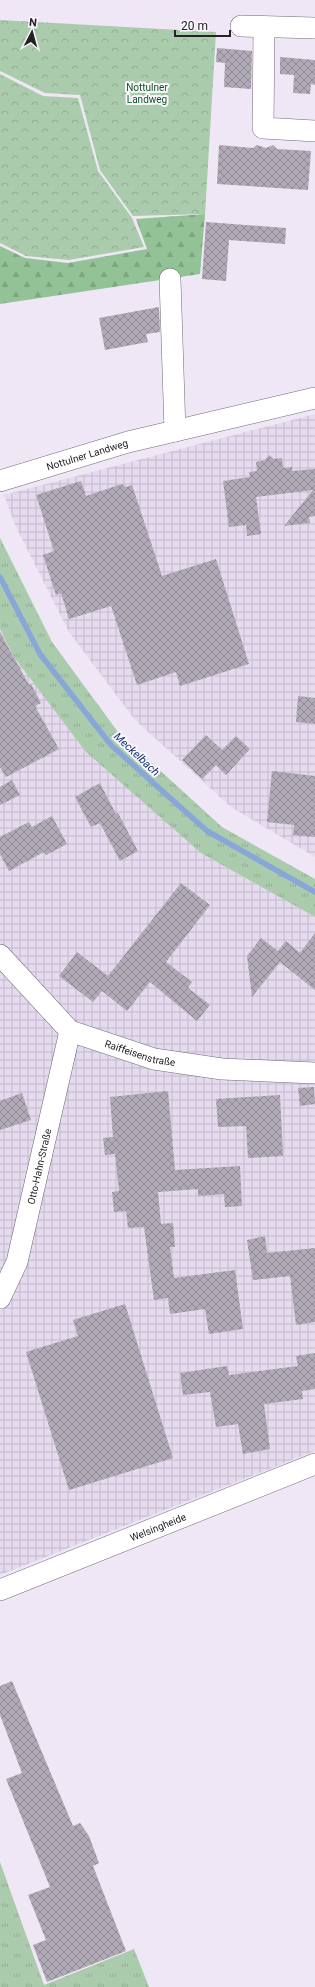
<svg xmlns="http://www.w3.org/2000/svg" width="315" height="1987" font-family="Roboto,sans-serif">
  <defs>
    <pattern id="industrial-grid" width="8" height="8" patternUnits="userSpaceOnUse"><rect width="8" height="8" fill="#e5daee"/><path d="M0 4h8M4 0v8" fill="none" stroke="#c4bbcc"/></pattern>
    <pattern id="grass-tufts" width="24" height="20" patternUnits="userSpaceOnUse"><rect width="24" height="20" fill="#aacbac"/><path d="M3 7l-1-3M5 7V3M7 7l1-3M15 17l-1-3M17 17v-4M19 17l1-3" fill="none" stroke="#92ae94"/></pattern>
    <pattern id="forest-firs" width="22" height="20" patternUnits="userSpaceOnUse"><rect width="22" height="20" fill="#92c296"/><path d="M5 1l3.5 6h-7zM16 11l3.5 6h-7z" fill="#7ea681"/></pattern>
    <pattern id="park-crowns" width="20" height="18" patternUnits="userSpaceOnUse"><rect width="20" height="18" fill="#aacbac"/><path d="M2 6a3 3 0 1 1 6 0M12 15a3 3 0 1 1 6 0" fill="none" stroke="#92ae94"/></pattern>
    <pattern id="building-cross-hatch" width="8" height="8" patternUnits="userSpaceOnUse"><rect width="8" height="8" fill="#b0a9b6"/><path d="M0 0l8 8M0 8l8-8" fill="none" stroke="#8f8994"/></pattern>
  </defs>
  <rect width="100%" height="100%" fill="#efe7f5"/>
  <g fill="url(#industrial-grid)">
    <polygon points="315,414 315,857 231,807 135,720 69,632 15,525 4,495"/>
    <polygon points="0,629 14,657 201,853 315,917 315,1451 0,1575"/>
  </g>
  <g fill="url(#grass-tufts)">
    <polygon points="0,538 52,642 118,732 222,827 315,879 315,917 201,853 86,752 14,657 0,629"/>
    <polygon points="0,1862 44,1985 134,1949 149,1987 0,1987"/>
  </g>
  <polygon fill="url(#forest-firs)" points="205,214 200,274 0,304 0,246 25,258 68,263 147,249 136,219"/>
  <g fill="url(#park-crowns)">
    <polygon points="0,20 216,32 205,214 133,216 100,170 80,95 45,93 0,71"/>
    <polygon points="0,74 43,96 78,98 98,171 132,218 144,247 69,260 26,256 0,243"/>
  </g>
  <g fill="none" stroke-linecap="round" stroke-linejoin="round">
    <polyline stroke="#89a6d8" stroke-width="5.5" points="0,577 40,654 111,745 207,831 315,892"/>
  </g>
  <g fill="url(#building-cross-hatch)">
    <polygon points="217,48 252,51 251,89 224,87 225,63 216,62"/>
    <polygon points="280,57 315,60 315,85 311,84 310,94 293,93 294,75 280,74"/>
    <polygon points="219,145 253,148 257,145 266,148 273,145 277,149 311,151 308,190 217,184"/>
    <polygon points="206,222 286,228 285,244 229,240 226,281 202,279"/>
    <polygon points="159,307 160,332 146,334 148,342 105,350 99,318"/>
    <polygon points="269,455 274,459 282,458 283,468 292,467 292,471 315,469 315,516 309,517 310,523 284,526 313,490 256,497 261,534 247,536 246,525 229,527 223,481 250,477 249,472 257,471 256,462 265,460"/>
    <polygon points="81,481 86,496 122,484 126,487 132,485 162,576 216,559 249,664 180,686 176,672 137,685 111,606 69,619 61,593 56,595 43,555 54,551 36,495"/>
    <polygon points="0,632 29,685 31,684 41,703 35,706 59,749 6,777 0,767"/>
    <polygon points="298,696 315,698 315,724 296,722"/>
    <polygon points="206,735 222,750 236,736 250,749 226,775 216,765 202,779 182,760"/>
    <polygon points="272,771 315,776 315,837 293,835 294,825 267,822"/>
    <polygon points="12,780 20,795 0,805 0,787"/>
    <polygon points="100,783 116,814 118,813 138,851 120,861 100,823 91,827 75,797"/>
    <polygon points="52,816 67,844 46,855 44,852 9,871 0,854 0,837 29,822 32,827"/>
    <polygon points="181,883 210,905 166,962 192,982 188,988 210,1005 197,1021 150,982 127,1011 102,991 93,1002 59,976 77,952 108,976"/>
    <polygon points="315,933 315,990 280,962 252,997 247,956 261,938 278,951 286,941 300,953"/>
    <polygon points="314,1087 315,1104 300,1106 298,1088"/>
    <polygon points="168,1091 175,1170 240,1166 242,1206 225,1207 224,1194 198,1196 198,1189 158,1192 161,1224 173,1223 175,1247 170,1247 174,1278 235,1270 243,1329 209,1334 205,1309 170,1314 168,1298 154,1300 144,1227 128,1228 126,1211 114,1212 112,1192 119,1191 115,1154 105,1155 103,1138 113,1137 110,1097"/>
    <polygon points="22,1093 31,1120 0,1130 0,1101"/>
    <polygon points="280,1095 283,1156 248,1158 246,1126 218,1127 216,1099"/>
    <polygon points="265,1236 267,1253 315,1248 315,1322 296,1325 290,1276 253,1280 247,1240"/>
    <polygon points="125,1304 173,1458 69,1490 26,1352 78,1336 73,1320"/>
    <polygon points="315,1353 315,1389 302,1391 303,1399 264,1404 270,1449 243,1454 238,1424 216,1427 210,1392 183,1395 180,1373 227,1366 229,1375 298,1366 296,1356"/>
    <polygon points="12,1681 73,1826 80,1823 89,1836 99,1863 93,1866 126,1951 47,1982 33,1945 46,1940 28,1895 50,1887 6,1779 22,1773 0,1715 0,1686"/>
  </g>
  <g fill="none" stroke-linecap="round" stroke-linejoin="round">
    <g stroke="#706a75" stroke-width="22">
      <g id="minor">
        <polyline points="241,26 315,28"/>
        <polyline points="264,27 263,128 315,131"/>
        <polyline points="170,279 175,431"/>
        <path id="s1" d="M0,481L128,442L315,398"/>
        <path id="s2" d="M0,955L70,1031L154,1059L222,1069L315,1073"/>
        <path id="s3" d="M0,1298L17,1262L70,1031"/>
        <path id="s4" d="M0,1590L315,1464"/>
      </g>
    </g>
    <use href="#minor" stroke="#fff" stroke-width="21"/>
  </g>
  <g text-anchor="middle" stroke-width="4" stroke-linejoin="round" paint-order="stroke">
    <g font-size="10" fill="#0e5620" stroke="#faf6fe">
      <text x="147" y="91">Nottulner<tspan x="147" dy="12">Landweg</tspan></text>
    </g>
    <g font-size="10" fill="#252227" stroke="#faf6fe">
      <text dy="4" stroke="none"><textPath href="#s1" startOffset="91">Nottulner Landweg</textPath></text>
      <text dy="4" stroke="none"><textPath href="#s2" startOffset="177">Raiffeisenstraße</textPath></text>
      <text dy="4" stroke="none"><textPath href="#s3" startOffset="138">Otto-Hahn-Straße</textPath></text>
      <text dy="4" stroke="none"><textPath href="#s4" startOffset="170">Welsingheide</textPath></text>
    </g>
    <g font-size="11" font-style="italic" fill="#12316d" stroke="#faf6fe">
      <text transform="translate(137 754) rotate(43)" y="4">Meckelbach</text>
    </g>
  </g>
  <g transform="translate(32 32) rotate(6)" stroke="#faf6fe" stroke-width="3" paint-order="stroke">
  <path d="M0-3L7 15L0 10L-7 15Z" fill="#252227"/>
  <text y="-6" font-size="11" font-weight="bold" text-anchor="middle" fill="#252227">N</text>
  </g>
  <path d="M175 30v6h55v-6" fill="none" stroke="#252227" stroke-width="2"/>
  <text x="181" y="30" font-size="12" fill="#252227" stroke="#faf6fe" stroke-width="3" paint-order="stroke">20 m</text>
</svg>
